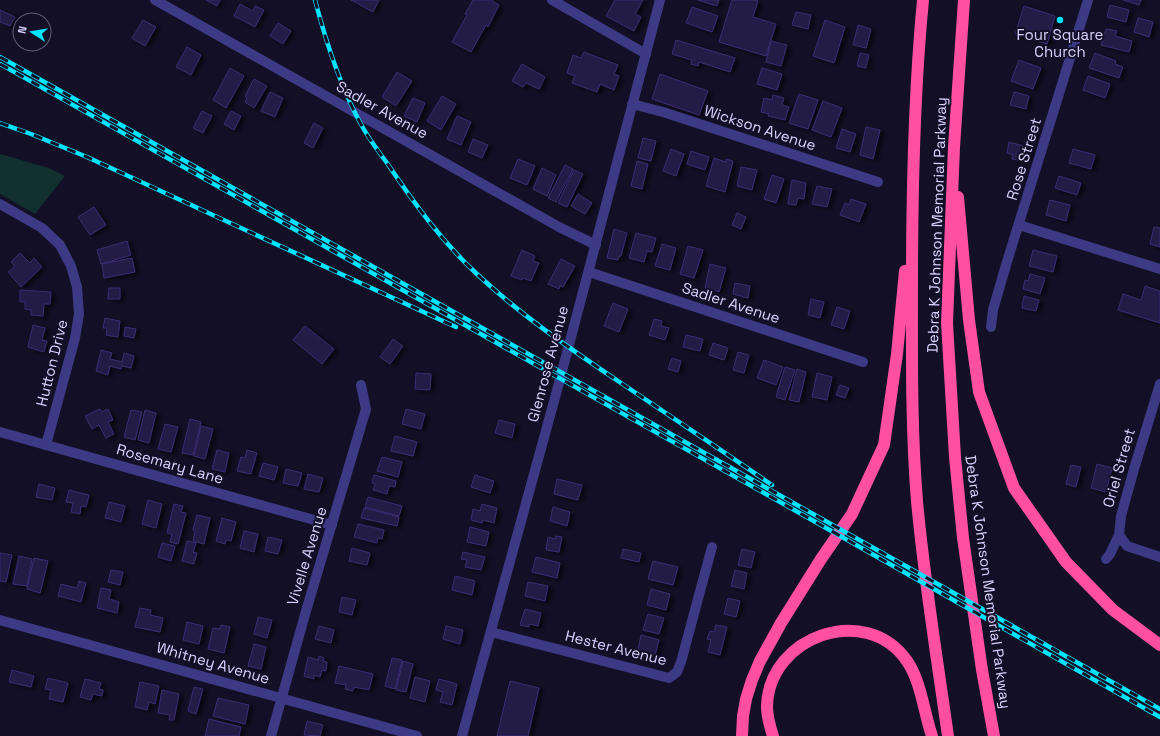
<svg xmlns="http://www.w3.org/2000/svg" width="1160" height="736" font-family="'Space Grotesk',sans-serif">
  <defs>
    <filter id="shadow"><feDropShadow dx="4" dy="2" stdDeviation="2" flood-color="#0009"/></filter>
  </defs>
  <rect width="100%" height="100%" fill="#130f26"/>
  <polygon fill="#12302f" points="0,154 49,168 65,176 35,214 0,194"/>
  <g fill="#241b47" stroke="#3b2d73" filter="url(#shadow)">
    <polygon points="206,0 220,0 217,6"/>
    <polygon points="351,0 379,0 373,12"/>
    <polygon points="473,0 493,0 492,1 499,5 488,27 486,25 471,52 452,42 467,15 465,14"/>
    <polygon points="615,0 643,0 635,14 641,17 634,31 606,16"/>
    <polygon points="698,0 719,0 717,6"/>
    <polygon points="732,0 754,0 758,1 753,17 776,24 766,56 719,42"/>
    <polygon points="1123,0 1141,0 1139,5"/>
    <polygon points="240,4 253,11 255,6 264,10 255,27 234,16"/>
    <polygon points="1110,5 1129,10 1126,22 1107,17"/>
    <polygon points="1024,6 1055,16 1047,44 1015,34"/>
    <polygon points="692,7 718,16 712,32 686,23"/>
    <polygon points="0,10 15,17 10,26 0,22"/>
    <polygon points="796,12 811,15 808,29 792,25"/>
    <polygon points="1138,18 1153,22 1149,37 1134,32"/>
    <polygon points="143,20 156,27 145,46 132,38"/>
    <polygon points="825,20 845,27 834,63 813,56"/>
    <polygon points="278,23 291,31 283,44 270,36"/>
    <polygon points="858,25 871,29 866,48 853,45"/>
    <polygon points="1106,29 1117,31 1115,36 1132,41 1129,52 1101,45"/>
    <polygon points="676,40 735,58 730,72 699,62 698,66 691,64 692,60 672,54"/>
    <polygon points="771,41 787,45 781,66 766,62"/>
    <polygon points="187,47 201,55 191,75 176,67"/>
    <polygon points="584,52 618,65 614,74 619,76 614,90 600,84 597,92 572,83 575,76 567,73 573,55 581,58"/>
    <polygon points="860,53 869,55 866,68 857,66"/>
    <polygon points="1095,53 1116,61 1115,64 1123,67 1119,78 1089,68"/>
    <polygon points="1019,60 1041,68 1033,89 1011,81"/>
    <polygon points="522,64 545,77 539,89 526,83 523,87 512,81"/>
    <polygon points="230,68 244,76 226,108 213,100"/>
    <polygon points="762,68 782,74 777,90 757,84"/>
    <polygon points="397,72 412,81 396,106 382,97"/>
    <polygon points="660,74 708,91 699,115 652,99"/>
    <polygon points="1088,76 1110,84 1105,98 1083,90"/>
    <polygon points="254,79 267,86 254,108 245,102 247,98 245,96"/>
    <polygon points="270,92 283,98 275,117 261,111"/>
    <polygon points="1014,92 1029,96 1026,109 1010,105"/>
    <polygon points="799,94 818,100 808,129 789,123"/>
    <polygon points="773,95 784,98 782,105 789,107 785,120 768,116 769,114 761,112 764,98 772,100"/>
    <polygon points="442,96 456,104 441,130 427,121"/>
    <polygon points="413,98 425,103 417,122 404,116"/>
    <polygon points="823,101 842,108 831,137 812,130"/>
    <polygon points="202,111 212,116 203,133 193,128"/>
    <polygon points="231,111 241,116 234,130 224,124"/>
    <polygon points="457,116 471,122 461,145 447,139"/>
    <polygon points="314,123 323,128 313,148 304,143"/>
    <polygon points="866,127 880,130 873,159 860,155"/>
    <polygon points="842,129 856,134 850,152 836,148"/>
    <polygon points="643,138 656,141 651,161 638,158"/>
    <polygon points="473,139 488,145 482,158 468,152"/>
    <polygon points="1009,142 1031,148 1028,159 1022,158 1021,161 1012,159 1013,155 1007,153"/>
    <polygon points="671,149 684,154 676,176 663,171"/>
    <polygon points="1073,149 1095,155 1091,169 1069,163"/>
    <polygon points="691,151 709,157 705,170 687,164"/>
    <polygon points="714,158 726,162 726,159 733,161 725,192 706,186"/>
    <polygon points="518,159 535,166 527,185 510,178"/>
    <polygon points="637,161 648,164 642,189 631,186"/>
    <polygon points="565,165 573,169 556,202 548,198"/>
    <polygon points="741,167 757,170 752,190 737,186"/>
    <polygon points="542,168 556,175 547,196 533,189"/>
    <polygon points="574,170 583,174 567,207 558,203"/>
    <polygon points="772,175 784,179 776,203 764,199"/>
    <polygon points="1059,176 1081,183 1077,195 1055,188"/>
    <polygon points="792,180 806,183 804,199 798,198 796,205 788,204"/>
    <polygon points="817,186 832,189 827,207 812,204"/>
    <polygon points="578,194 592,203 585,214 571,206"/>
    <polygon points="851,199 866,204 859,222 840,215 845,203 849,205"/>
    <polygon points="1050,200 1070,205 1066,221 1046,215"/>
    <polygon points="94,207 106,225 90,235 78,217"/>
    <polygon points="737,213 746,217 741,229 732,225"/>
    <polygon points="1154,227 1160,228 1160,247 1150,244"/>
    <polygon points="614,229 627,233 621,256 619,256 618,260 607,258"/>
    <polygon points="636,233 656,238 652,252 647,251 644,262 629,258"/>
    <polygon points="127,241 131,255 101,264 97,250"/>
    <polygon points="662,244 676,248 670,270 655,266"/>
    <polygon points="688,246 703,250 694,278 680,274"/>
    <polygon points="522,250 535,256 533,261 539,263 531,281 523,278 522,280 511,276"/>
    <polygon points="1033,250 1057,256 1053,272 1029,266"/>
    <polygon points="20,253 30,263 34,258 42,267 21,287 8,272 15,266 11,262"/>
    <polygon points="132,258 135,272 104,278 102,264"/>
    <polygon points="561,259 575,266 563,287 560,286 559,289 548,284"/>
    <polygon points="710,264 726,268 719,292 705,288"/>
    <polygon points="1030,274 1045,278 1040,294 1023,289 1025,280 1028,281"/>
    <polygon points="735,283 750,286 748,298 733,294"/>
    <polygon points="1145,286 1160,291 1160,323 1118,310 1123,294 1141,300"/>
    <polygon points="109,288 120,288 120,299 108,299"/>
    <polygon points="20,290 51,292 50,304 44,304 43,316 31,315 31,310 25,309 25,302 20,302"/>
    <polygon points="1024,296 1039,300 1036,311 1022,308"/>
    <polygon points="811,299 824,302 820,318 808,315"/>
    <polygon points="613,303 628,309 619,332 604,326"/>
    <polygon points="837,307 850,311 844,329 831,325"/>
    <polygon points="105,318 120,321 118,337 106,335 107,328 103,328"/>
    <polygon points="654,319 662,321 661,326 669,328 665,340 649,335"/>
    <polygon points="33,325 45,328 42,340 47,341 44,352 28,347"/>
    <polygon points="305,326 334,349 322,364 293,340"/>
    <polygon points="125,327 136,329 134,338 124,336"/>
    <polygon points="686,335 703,339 700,351 683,347"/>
    <polygon points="393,339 403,346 390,364 380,357"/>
    <polygon points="713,343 728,348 724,360 709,355"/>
    <polygon points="101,350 112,353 110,359 122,362 124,353 134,356 131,368 122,366 121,369 110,366 108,375 96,371"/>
    <polygon points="738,352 749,355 744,373 733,370"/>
    <polygon points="672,358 681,361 678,372 668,369"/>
    <polygon points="764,360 783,367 776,385 757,378"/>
    <polygon points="785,367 795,370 785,400 776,397"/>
    <polygon points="797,369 806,372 799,402 789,400"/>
    <polygon points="416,373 431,374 430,390 415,389"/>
    <polygon points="817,373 832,377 827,400 812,397"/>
    <polygon points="840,385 849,388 845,398 836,395"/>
    <polygon points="100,409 102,412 108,409 113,420 108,422 114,434 106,438 99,425 92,429 85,416"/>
    <polygon points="406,409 425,414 421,429 402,424"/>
    <polygon points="131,410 142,412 135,440 124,437"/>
    <polygon points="145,410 156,413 149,443 138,440"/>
    <polygon points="190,419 201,422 193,455 182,453"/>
    <polygon points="499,420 515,424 512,438 495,433"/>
    <polygon points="165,424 178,427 171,452 158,449"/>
    <polygon points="201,426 213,429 205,459 194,456"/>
    <polygon points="395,436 417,442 413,456 391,451"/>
    <polygon points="217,450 229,453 225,472 212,469"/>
    <polygon points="247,450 257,453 251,474 237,471 241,457 245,458"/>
    <polygon points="382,457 402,462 398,477 377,471"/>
    <polygon points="263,463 278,467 274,480 259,476"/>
    <polygon points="1097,464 1112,468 1106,492 1091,488"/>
    <polygon points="1071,465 1081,467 1076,487 1066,484"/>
    <polygon points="286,469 302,473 298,486 283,483"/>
    <polygon points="308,474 323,478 319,492 304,489"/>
    <polygon points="374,475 396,481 395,487 389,486 387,494 373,490 375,484 372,483"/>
    <polygon points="475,475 494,481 490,493 471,487"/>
    <polygon points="557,479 582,485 578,500 554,494"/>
    <polygon points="39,484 55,488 52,500 36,497"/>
    <polygon points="69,490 89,495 86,507 81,506 80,514 71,512 73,503 66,502"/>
    <polygon points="368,497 402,506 399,516 365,507"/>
    <polygon points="148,500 162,504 156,528 142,524"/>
    <polygon points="109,502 125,506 121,522 105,518"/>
    <polygon points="174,504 183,506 181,512 186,513 178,544 170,542 172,534 167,533"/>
    <polygon points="482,504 497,508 494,523 483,520 482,523 471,520 473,509 480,511"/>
    <polygon points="553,507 570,512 567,526 550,521"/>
    <polygon points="364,508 399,517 397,526 361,518"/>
    <polygon points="197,515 210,518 204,544 193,541 195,531 193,530"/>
    <polygon points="222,518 236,522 231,541 226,540 225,544 216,541"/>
    <polygon points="358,524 384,530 382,539 378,538 377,543 354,537"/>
    <polygon points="470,527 489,532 486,546 467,542"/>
    <polygon points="244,531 258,534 254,552 240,548"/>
    <polygon points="556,536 562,537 559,552 546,550 548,537 555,539"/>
    <polygon points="268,537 282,540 278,554 265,551"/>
    <polygon points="187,541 196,543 193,552 197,553 194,564 182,561"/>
    <polygon points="162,543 175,546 171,561 158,557"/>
    <polygon points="352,548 370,553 367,565 349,561"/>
    <polygon points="623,549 641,553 639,562 621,558"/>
    <polygon points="742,549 755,552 751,568 738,565"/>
    <polygon points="463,552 485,557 481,570 465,567 467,560 461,559"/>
    <polygon points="0,553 12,555 6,582 0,581"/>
    <polygon points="19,556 32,559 27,586 13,584"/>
    <polygon points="536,557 560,563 557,578 532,572"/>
    <polygon points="34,558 48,561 40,593 27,589"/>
    <polygon points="653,561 678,567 673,585 648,579"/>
    <polygon points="111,570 123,572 120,585 108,582"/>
    <polygon points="735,570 747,573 744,589 731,586"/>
    <polygon points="455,576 475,581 472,595 452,590"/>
    <polygon points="79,581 86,583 81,602 58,596 61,584 77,588"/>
    <polygon points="528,582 548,586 545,601 525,596"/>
    <polygon points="101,588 111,590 109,599 119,602 117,613 97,608"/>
    <polygon points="651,589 670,594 666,610 647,605"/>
    <polygon points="342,597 356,600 352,615 339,612"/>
    <polygon points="728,598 740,601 736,617 724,614"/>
    <polygon points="140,608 151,610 150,615 163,618 160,632 135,627"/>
    <polygon points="525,609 541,613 538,626 530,624 529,627 520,625"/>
    <polygon points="648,614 664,618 659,634 643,630"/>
    <polygon points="258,617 272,620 267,638 254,634"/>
    <polygon points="187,622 203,626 199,644 183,640"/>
    <polygon points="221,625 230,627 224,653 208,649 213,628 220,629"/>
    <polygon points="716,625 727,627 720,655 708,652 711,640 707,639 710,631 714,632"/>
    <polygon points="319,626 334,630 331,643 315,639"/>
    <polygon points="446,626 463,630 460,644 443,639"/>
    <polygon points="641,635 659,640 654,659 637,655"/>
    <polygon points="254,644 266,647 261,669 248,666"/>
    <polygon points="319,656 324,658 323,661 327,662 326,671 322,670 320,677 314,675 314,679 304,676 308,657 318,660"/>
    <polygon points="392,658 402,660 395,689 385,686"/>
    <polygon points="403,661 413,664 406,692 396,690"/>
    <polygon points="339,666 373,674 369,690 354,687 353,691 345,689 346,685 335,683"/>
    <polygon points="12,670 34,676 31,687 9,682"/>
    <polygon points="415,677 430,681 425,702 410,698"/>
    <polygon points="48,678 68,683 63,702 49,699 51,690 45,689"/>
    <polygon points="85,679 101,683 99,689 103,690 102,696 93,694 91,700 80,697"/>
    <polygon points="439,679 457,684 452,705 440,702 443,692 436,690"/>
    <polygon points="510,681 539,688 528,736 497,736"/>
    <polygon points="140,682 159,686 155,704 149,702 147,710 135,707"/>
    <polygon points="194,687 203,689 196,714 188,711"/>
    <polygon points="162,690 179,694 174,720 169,720 170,715 158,713"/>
    <polygon points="218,698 249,705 245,724 213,716"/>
    <polygon points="209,719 241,727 239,736 205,736"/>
    <polygon points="307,721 323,725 320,736 304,735"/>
  </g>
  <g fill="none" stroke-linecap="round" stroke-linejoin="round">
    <g stroke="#3d3a85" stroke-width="10">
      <polyline points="155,0 559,227 596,245"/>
      <polyline points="552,0 646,54"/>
      <polyline points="632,104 663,112 878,182"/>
      <polyline points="0,204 42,228 60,245 71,266 77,287 79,314 75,338 46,445"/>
      <polyline points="1019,225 1160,269"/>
      <polyline points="589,272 863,362"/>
      <polyline points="991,327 993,310 1006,265 1088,0"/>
      <polyline points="0,432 332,525"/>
      <polyline points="1119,535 1127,546 1160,557"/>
      <polyline points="1106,559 1110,554 1119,535 1121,516 1134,469 1160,384"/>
      <polyline points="0,620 417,736"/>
      <polyline points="491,632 669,678 677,672 681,662 712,547"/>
      <polyline points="271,736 306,611 366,409 361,385"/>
      <polyline points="462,736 556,394 660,0"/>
    </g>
    <g stroke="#ff4fa3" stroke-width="12">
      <path d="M923,0C914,93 912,188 912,282C912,353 911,429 917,501C924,579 937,658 948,736"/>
      <polyline points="964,0 954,147 947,323 955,457 963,538 982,670 994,736"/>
      <polyline points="958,197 969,320 979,392 1014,488 1066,562 1113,610 1160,645"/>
      <polyline points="742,736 743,716 746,699 752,680 760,661 781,623 821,559 852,514 884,445 897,354 905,271"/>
      <path d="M773,736C770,727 767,716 767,706C769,636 866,602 907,661C921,681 924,713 932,736"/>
    </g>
    <g stroke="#00e5ff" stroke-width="4.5">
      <g id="rail">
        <path d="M315,0C326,42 340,87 362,126C369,139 378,151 387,163C414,203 442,242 478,275C521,315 569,348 618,381C669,415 721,450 772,485"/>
        <polyline points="0,57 1160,709"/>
        <polyline points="0,64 805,516 1160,717"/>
        <polyline points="0,123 31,134 87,157 456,327"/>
      </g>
    </g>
    <use href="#rail" stroke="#130f26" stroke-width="3" stroke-dasharray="9" stroke-linecap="butt"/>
  </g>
  <circle fill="#00e5ff" stroke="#130f26" stroke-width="1.5" cx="1060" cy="20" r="4"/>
  <g text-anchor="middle" stroke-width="4" stroke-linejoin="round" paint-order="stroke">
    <g font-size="15" fill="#d9d4ff" stroke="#130f26">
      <text x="1060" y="40">Four Square<tspan x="1060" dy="17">Church</tspan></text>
    </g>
    <g font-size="15" fill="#d9d4ff" stroke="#130f26">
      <text transform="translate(382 110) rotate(29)" y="5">Sadler Avenue</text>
      <text transform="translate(760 128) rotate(18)" y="5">Wickson Avenue</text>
      <text transform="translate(1024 159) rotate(-73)" y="5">Rose Street</text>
      <text transform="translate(937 225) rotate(-88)" y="5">Debra K Johnson Memorial Parkway</text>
      <text transform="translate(731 303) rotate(18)" y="5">Sadler Avenue</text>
      <text transform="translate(52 363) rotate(-76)" y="5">Hutton Drive</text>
      <text transform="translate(548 364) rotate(-75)" y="5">Glenrose Avenue</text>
      <text transform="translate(170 464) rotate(16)" y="5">Rosemary Lane</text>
      <text transform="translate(1119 468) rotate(-74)" y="5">Oriel Street</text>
      <text transform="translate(307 556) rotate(-73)" y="5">Vivelle Avenue</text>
      <text transform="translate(988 582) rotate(82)" y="5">Debra K Johnson Memorial Parkway</text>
      <text transform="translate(616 648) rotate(14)" y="5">Hester Avenue</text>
      <text transform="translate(213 663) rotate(16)" y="5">Whitney Avenue</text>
    </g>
  </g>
  <g transform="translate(32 32) rotate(282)"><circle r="19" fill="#130f26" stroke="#625e7d"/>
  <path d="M0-3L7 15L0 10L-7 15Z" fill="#00e5ff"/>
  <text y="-6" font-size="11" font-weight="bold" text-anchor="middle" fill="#d9d4ff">N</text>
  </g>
</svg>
